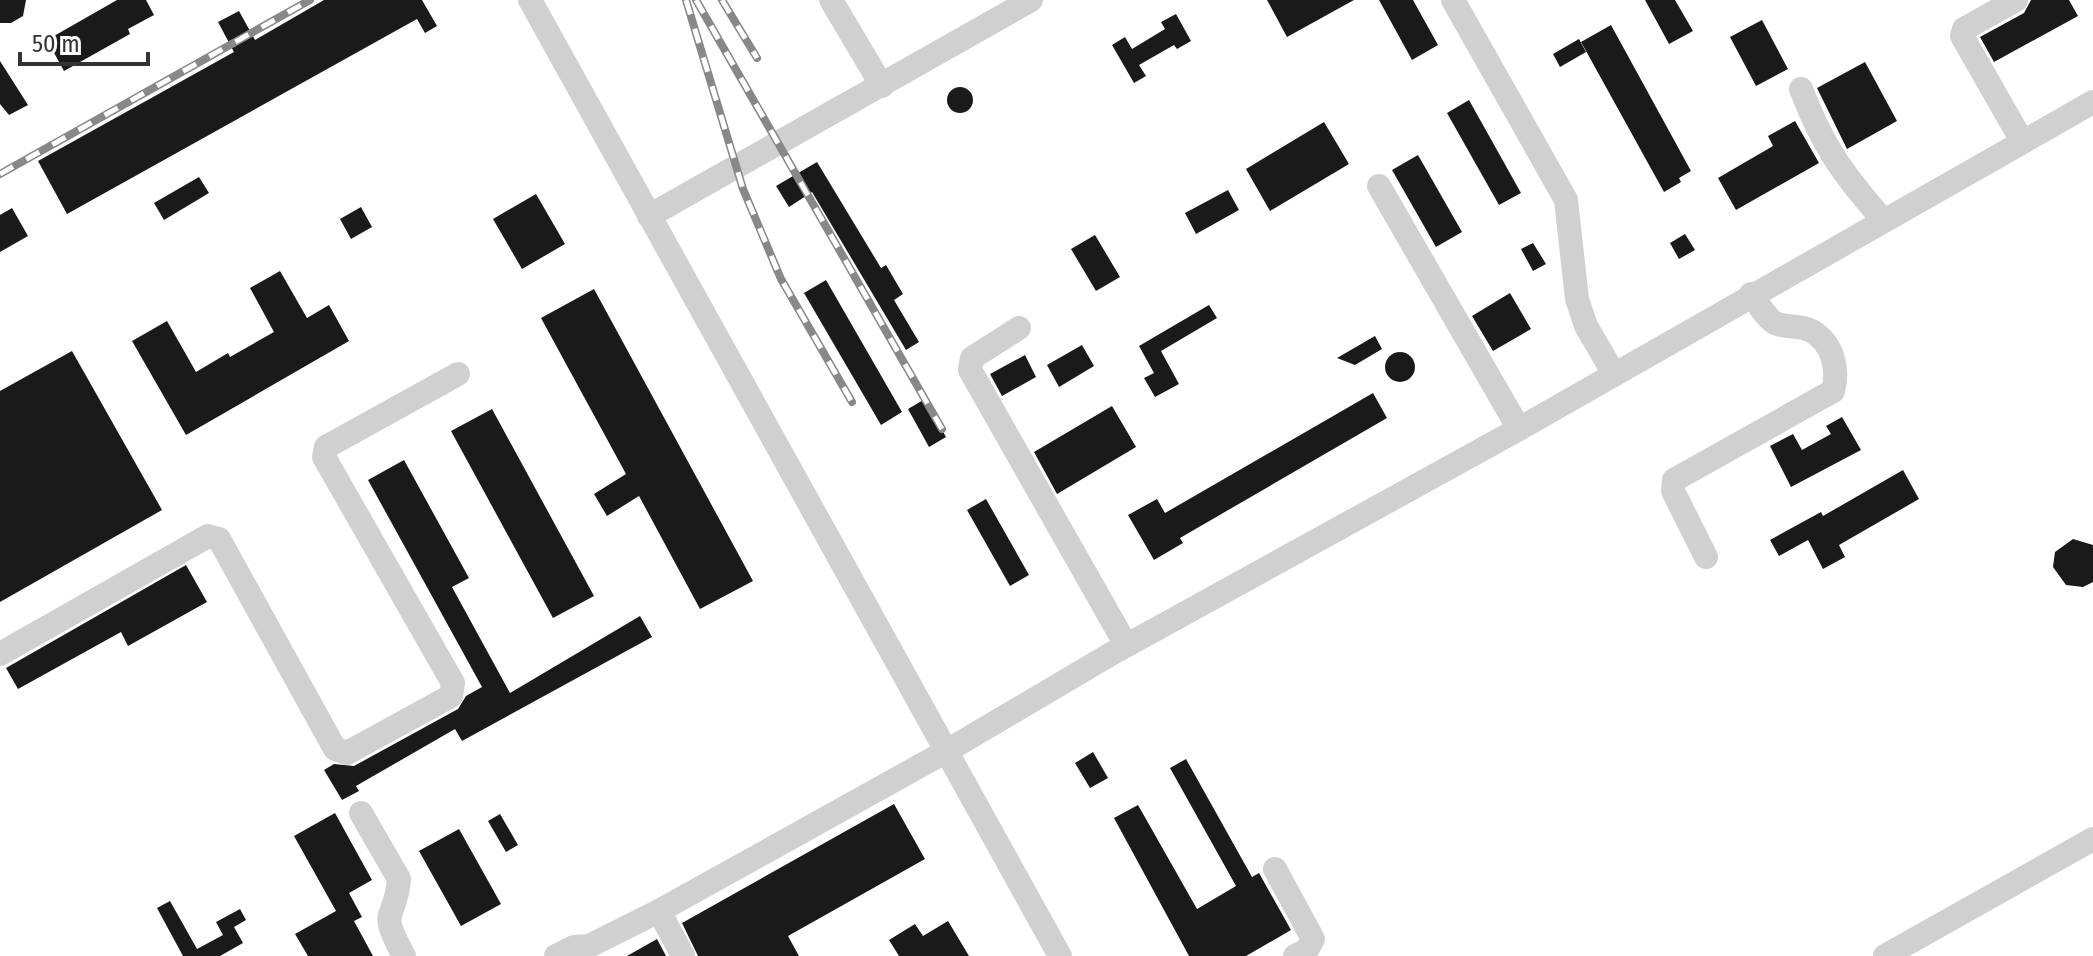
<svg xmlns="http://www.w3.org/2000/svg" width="2093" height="956" font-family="'Fira Sans Condensed',sans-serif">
  <rect width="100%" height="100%" fill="#fff"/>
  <g fill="#1a1a1a">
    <polygon points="0,0 26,0 23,16 11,23 0,23"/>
    <polygon points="117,0 146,0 154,15 128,29 130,34 64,71 47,40"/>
    <polygon points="324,0 422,0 437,26 425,33 417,19 67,214 38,161 234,52 218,22 239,11 255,40"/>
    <polygon points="1267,0 1354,0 1287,37"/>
    <polygon points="1379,0 1413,0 1438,45 1412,60"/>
    <polygon points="1645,0 1675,0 1693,31 1669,44"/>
    <polygon points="2031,0 2069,0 2078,16 1994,62 1980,37 2024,13"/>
    <polygon points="1176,14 1191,41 1177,49 1174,45 1139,65 1146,76 1134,83 1112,45 1125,37 1132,49 1165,29 1161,22"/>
    <polygon points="1762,20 1788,69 1756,86 1730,37"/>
    <polygon points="1611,25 1691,171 1679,178 1681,182 1664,192 1581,42"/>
    <polygon points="1579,39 1586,52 1560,67 1553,54"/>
    <polygon points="0,61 28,105 9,115 0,104"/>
    <polygon points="1865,62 1897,121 1847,149 1817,88"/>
    <circle cx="960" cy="100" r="13"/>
    <polygon points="1469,100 1521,193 1499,205 1447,113"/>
    <polygon points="1795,121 1819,163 1736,210 1718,178 1773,146 1768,136"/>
    <polygon points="1324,122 1349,164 1270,211 1246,169"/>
    <polygon points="1418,155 1462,232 1436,247 1392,170"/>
    <polygon points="817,162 881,268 886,265 903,294 894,300 919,342 906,350 812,192 789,207 776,186"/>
    <polygon points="199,177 209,193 164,220 154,203"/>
    <polygon points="1228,190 1239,210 1196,234 1185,213"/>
    <polygon points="536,194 565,244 522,269 493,219"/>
    <polygon points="361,207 372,227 351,239 340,219"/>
    <polygon points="12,208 28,236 0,252 0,215"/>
    <polygon points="1685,234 1695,250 1679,259 1670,243"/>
    <polygon points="1095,235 1120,277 1096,291 1071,249"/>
    <polygon points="1533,243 1546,264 1533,271 1521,249"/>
    <polygon points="280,271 307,318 329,305 349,341 186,435 132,341 167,321 196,372 228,353 230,357 274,332 250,288"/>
    <polygon points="826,280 902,412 881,425 804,293"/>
    <polygon points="594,289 753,581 700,609 639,496 607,516 594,494 626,474 541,318"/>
    <polygon points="1510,293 1531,329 1493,351 1472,316"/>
    <polygon points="1209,305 1217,318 1161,351 1179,384 1155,397 1144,378 1154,373 1139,346"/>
    <polygon points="1375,336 1382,349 1355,365 1337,358"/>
    <polygon points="1082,345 1094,366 1059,387 1047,365"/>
    <polygon points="72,351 162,510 0,602 0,391"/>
    <circle cx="1400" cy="367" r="15"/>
    <polygon points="1025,355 1036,377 1002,396 990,374"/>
    <polygon points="1373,393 1387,418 1180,538 1183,543 1154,560 1128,515 1157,499 1165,513"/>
    <polygon points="925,399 946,437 929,447 908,409"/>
    <polygon points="1112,406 1136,447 1057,494 1034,452"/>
    <polygon points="492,409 594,596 553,618 451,431"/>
    <polygon points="1842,417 1861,450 1791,487 1770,446 1793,434 1802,450 1831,434 1826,426"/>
    <polygon points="404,460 469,578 452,587 510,693 640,616 652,637 462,741 455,729 356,786 359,791 342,800 324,770 334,764 354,766 458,709 466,696 482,687 368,480"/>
    <polygon points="1903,470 1919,499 1839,545 1845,557 1823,569 1808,540 1779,556 1770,540 1821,512 1823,516"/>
    <polygon points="986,499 1029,575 1010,586 967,510"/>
    <polygon points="2073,539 2093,545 2093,582 2083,587 2066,585 2053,567 2055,552"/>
    <polygon points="186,565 207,602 128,646 121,632 18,689 6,668"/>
    <polygon points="1093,752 1108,778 1090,788 1075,763"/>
    <polygon points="1186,759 1252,877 1259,873 1291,930 1246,956 1189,956 1114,818 1138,805 1197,909 1236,886 1170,768"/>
    <polygon points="894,804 925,859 788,936 799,956 698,956 682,923"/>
    <polygon points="335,813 372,880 349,893 362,917 354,921 373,956 308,956 295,934 336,911 294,836"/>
    <polygon points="500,814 518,845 506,852 488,821"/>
    <polygon points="459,829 501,904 461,926 419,851"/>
    <polygon points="170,901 197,949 223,935 216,922 240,909 246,920 234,927 243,943 220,956 183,956 157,908"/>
    <polygon points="948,921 969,956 899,956 889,940 915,924 923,936"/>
    <polygon points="657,939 666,956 627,956"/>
  </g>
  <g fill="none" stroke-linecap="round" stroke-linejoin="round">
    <g stroke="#d0d0d0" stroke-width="24">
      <polyline points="530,0 1060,956"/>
      <polyline points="831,0 882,86"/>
      <polyline points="1453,0 1566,200 1577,299 1586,326 1614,374"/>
      <polyline points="2016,0 1964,29 1962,36 2022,141"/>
      <path d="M1801,89C1823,147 1843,174 1883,220"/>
      <polyline points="1379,186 1519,429"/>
      <polyline points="649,216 1031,0"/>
      <polyline points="1019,328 972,358 970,370 1126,645"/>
      <path d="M1706,557L1673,491L1674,480L1833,391C1839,369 1833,344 1812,331C1801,325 1786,328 1775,323C1766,318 1758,303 1751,294"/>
      <polyline points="0,654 208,536 219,539 335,749 347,753 451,696 453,683 324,457 326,447 458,374"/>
      <path d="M361,813L399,879C395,924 377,906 404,956"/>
      <polyline points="1275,869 1313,939 1307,950 1295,956"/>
      <polyline points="659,911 683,956"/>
      <polyline points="556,956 574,947 589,946 659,911 945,752 1111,654 1519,429 2093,102"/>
      <polyline points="1885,956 2093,839"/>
    </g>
    <g stroke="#888" stroke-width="8">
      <g id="rail">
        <polyline points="686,0 743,189 781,279 852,402"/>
        <polyline points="696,0 942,429"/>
        <polyline points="722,0 757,58"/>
        <polyline points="0,174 310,0"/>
      </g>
    </g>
    <use href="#rail" stroke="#fff" stroke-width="5" stroke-dasharray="15" stroke-linecap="butt"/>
  </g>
  <path d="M20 52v12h128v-12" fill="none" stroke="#333333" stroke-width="4"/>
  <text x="32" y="52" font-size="24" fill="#333333" stroke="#ffffff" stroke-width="6" paint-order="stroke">50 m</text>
</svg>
